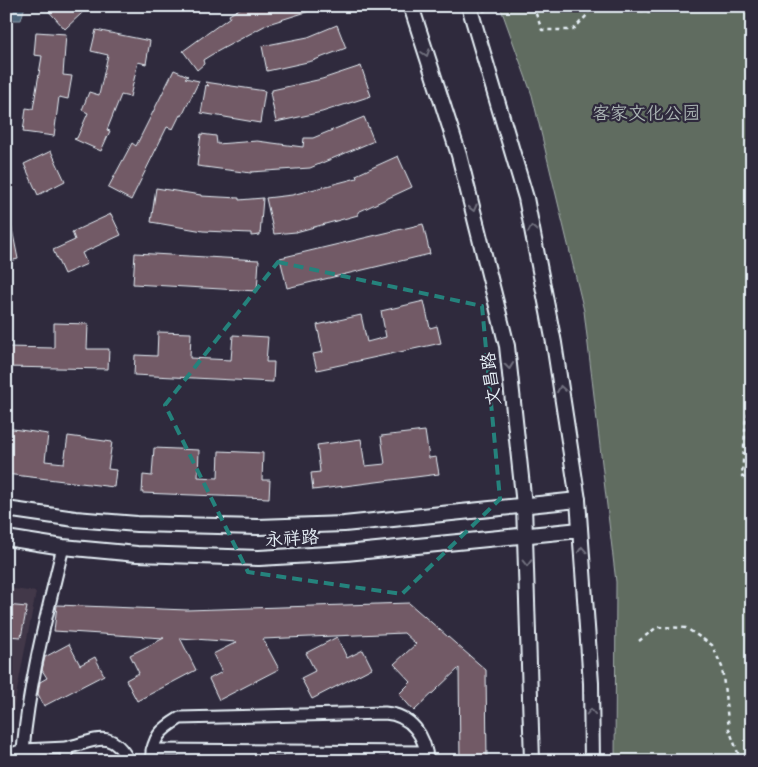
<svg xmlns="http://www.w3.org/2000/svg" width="758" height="767" font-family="Mali,'LXGW WenKai TC',sans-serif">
  <rect width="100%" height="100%" fill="#2f2a3d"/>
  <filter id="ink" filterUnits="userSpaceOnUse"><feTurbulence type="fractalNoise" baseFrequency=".02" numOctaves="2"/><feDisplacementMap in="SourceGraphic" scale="10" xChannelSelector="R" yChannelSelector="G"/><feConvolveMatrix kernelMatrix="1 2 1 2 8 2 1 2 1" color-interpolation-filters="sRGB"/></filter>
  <g filter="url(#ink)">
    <polygon fill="#433849" points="6,588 36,592 13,711 6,710"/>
    <polygon fill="#606c61" stroke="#a4aeac" points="500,6 752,6 752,761 615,761 616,582 584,311 532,95"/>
    <polygon fill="#50667b" stroke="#8d9ead" points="11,6 25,6 21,20 8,20"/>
    <g fill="#725a66" stroke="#e8f1f8">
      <polygon points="44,6 77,6 83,12 65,29"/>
      <polygon points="244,6 316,6 316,9 268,24 211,55 203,60 204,64 197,70 183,51 230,17 229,15"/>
      <polygon points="337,25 346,48 312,61 267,71 262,46 308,37"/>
      <polygon points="96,30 150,41 146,64 138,62 130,97 121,95 107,130 110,131 101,151 74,139 77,138 88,113 82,110 89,92 99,95 108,55 91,51"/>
      <polygon points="36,32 66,34 63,75 72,76 68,99 59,97 54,136 23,132 26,108 33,109 42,56 34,55"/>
      <polygon points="361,66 371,96 322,112 276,122 270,92 272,92 272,90 322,79"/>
      <polygon points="174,70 188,76 185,78 199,81 182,116 180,115 173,129 167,127 131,200 108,188 132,143 136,146"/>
      <polygon points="205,82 265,91 260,123 201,113 206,85 209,86"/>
      <polygon points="364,117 374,141 310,168 251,172 251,173 197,166 201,134 216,136 217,144 257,141 303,147 304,138 313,138"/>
      <polygon points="51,151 65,181 38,195 24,164"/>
      <polygon points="398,156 412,187 358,212 358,215 296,232 274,234 266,198 292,195 357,178 356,175"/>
      <polygon points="156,188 201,195 201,196 239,198 239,200 263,198 260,235 251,236 251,233 203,231 151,222"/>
      <polygon points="111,214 121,235 82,253 87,264 64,274 53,250 75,240 72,232"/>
      <polygon points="6,224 11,224 18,259 6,262"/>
      <polygon points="423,224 430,254 287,288 280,258"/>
      <polygon points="135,253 259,260 257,291 133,284"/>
      <polygon points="424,301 430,328 437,326 441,343 317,370 313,354 323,352 317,325 361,315 367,342 386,337 381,311"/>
      <polygon points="54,323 88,324 87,349 109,349 108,369 6,367 6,347 54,348"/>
      <polygon points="158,332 191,333 190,358 231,360 233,335 268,337 266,362 274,362 273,382 134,375 135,355 157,356"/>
      <polygon points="6,428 48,434 45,461 64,463 68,436 112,442 108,469 116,470 114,487 6,474"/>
      <polygon points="425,431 429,458 436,457 439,474 313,490 311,473 320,472 317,445 361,439 365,466 385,464 381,436"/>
      <polygon points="154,448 199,450 198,477 218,478 219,451 263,453 262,480 270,480 269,498 142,493 143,475 152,476"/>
      <polygon points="409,603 486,670 487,761 460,761 459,668 414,711 399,694 411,682 394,664 416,644 404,633 263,639 279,669 219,700 209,679 222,672 213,654 237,642 180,638 196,670 137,701 126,680 139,673 130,655 164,638 54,631 57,605 187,610"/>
      <polygon points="6,605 27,607 21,637 6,636"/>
      <polygon points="337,637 347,658 363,650 372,668 312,699 301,678 315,671 306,653"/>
      <polygon points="69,644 80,665 95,657 104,675 44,706 38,694 40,682 47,678 42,670 45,657"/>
    </g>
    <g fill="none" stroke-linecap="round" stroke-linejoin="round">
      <g stroke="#e8f1f8" stroke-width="15">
        <g id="minor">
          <path d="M23,750C29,681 47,614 63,547"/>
          <polyline points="152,750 426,752"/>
          <polyline points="6,756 23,750 66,748"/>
          <path d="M67,761L66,748C96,741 110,727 129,761"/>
          <path d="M151,761C153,737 160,730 180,718L385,713C411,715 426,736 427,761"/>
        </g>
      </g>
      <g stroke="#e8f1f8" stroke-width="18">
        <g id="tertiary">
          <polyline points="411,6 459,155 507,346 524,505 532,761"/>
          <polyline points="469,6 526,198 554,343 578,500 591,683 592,761"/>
          <polyline points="6,509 75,519 137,524 258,527 344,524 578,500"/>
          <polyline points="6,538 63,547 137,554 259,558 346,553 580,530"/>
        </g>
      </g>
      <g stroke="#e8f1f8" stroke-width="2.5" stroke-dasharray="4 4" stroke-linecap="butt">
        <polyline points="533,6 542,30 573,30 589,13 589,6"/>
        <polyline points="625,6 627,9 652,12 663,6"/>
        <polyline points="751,6 752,8"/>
        <polyline points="483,11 496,6"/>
        <polyline points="752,405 746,419 742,476 752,485"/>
        <polyline points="639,641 657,627 686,628 712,645 722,667 729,729 741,761"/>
      </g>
      <use href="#minor" stroke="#2f2a3d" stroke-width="11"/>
      <use href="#tertiary" stroke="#2f2a3d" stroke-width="14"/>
    </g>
    <defs><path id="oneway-chevron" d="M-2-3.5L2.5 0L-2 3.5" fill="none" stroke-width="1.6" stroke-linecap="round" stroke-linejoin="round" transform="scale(1.25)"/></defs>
    <g stroke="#70707e">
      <use href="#oneway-chevron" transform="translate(426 53) rotate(72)"/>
      <use href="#oneway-chevron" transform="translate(473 208) rotate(76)"/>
      <use href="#oneway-chevron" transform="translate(532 229) rotate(-101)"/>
      <use href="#oneway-chevron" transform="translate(509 366) rotate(84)"/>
      <use href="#oneway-chevron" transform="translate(561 389) rotate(-99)"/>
      <use href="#oneway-chevron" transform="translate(582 550) rotate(-94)"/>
      <use href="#oneway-chevron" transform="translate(527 563) rotate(89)"/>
      <use href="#oneway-chevron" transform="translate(591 712) rotate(-90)"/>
    </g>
  </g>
  <path fill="none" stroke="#25827c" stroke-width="4" stroke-dasharray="10 6" stroke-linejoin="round" d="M278,262L482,306L500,499L402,594L248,572L165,405Z"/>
  <g text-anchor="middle" stroke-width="4.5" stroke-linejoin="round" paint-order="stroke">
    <g font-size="18" fill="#abb5b4" stroke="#2f2a3d">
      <text x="646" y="119">客家文化公园</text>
    </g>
    <g font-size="18" fill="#e8f1f8" stroke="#2f2a3d">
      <text transform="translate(491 379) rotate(-97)" y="6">文昌路</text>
      <text transform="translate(292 538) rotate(-3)" y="6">永祥路</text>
    </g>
  </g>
  <rect width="758" height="767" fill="none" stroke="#2f2a3d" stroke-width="25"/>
  <rect x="12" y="12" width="733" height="742" fill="none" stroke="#e8f1f8" stroke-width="2" filter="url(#ink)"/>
</svg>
